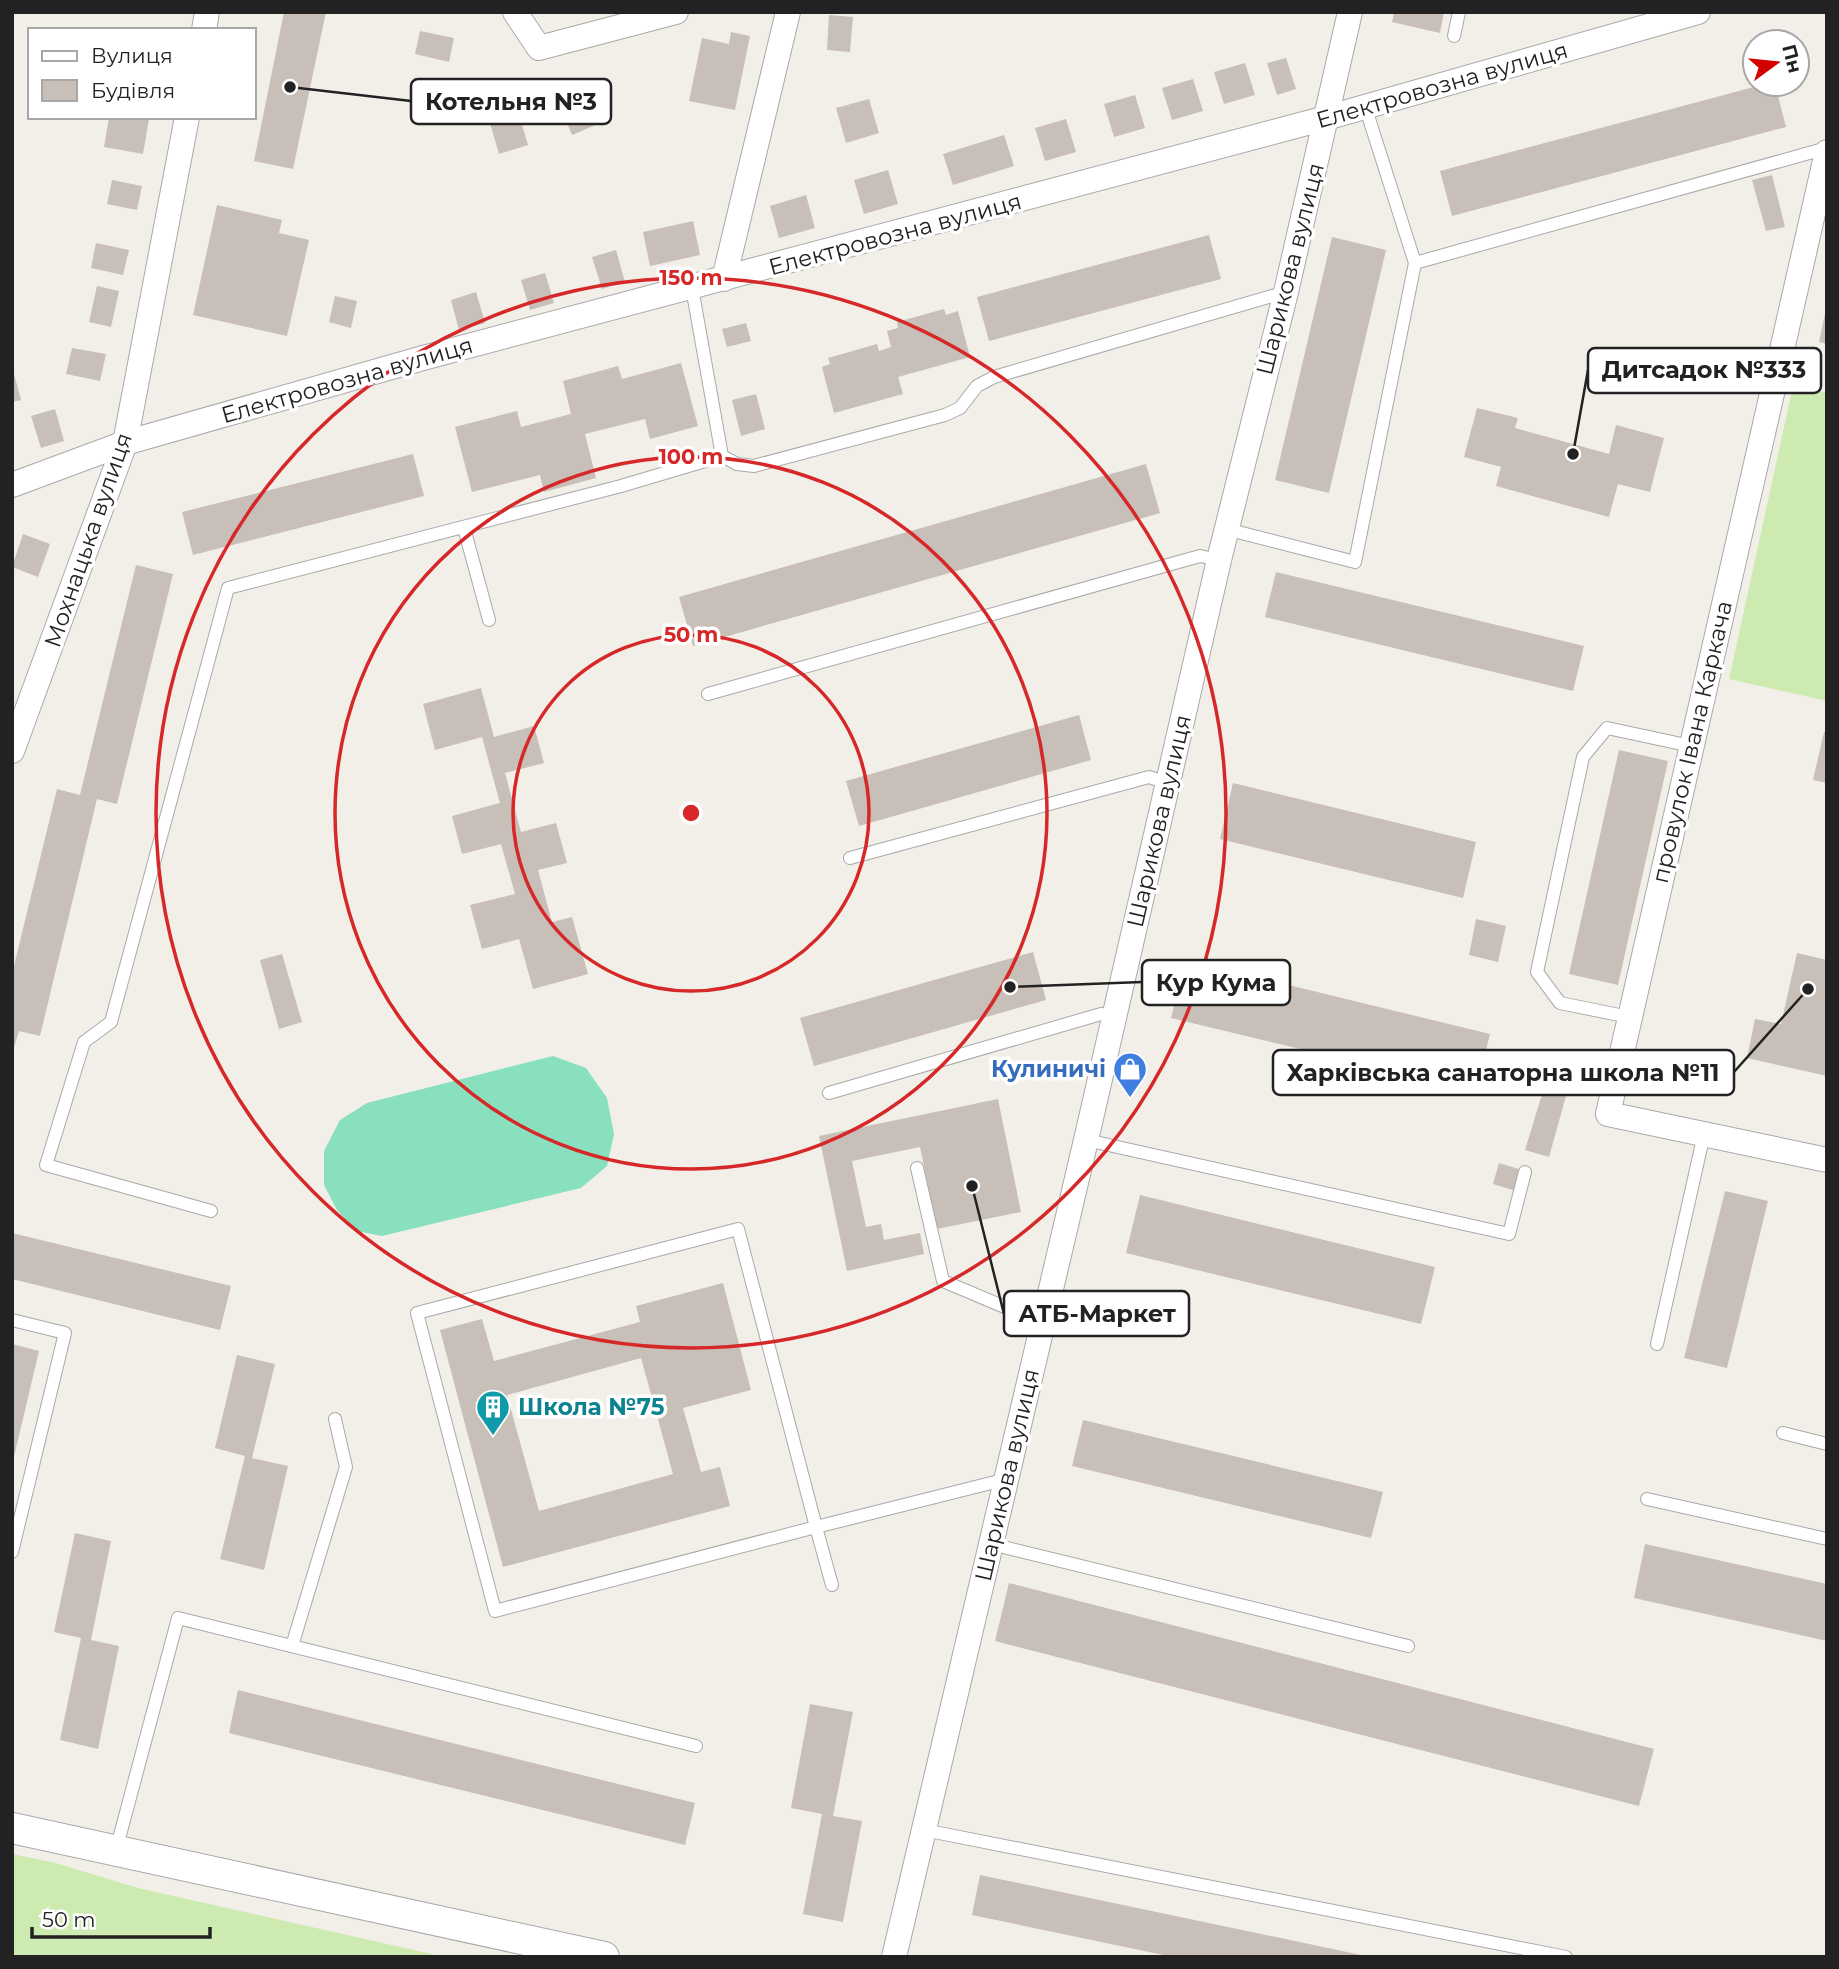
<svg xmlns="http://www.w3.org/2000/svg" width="1839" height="1969" font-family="Montserrat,sans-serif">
  <rect width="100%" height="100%" fill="#f2efe9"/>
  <g fill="#cdebb0">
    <polygon points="1793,386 1827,393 1827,701 1729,679"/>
    <polygon points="12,1854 56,1863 138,1888 445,1957 12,1957"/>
  </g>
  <polygon fill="#88e0be" points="553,1056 586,1068 607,1098 614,1134 607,1166 581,1188 382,1236 357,1231 337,1210 324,1185 324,1151 340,1120 367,1103"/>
  <g fill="#c7bfb8" fill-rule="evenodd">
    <polygon points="284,12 326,12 293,169 254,161"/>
    <polygon points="1394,12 1444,12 1440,33 1392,22"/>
    <polygon points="829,15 853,17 850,52 827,50"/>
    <polygon points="420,31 454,38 449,62 415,54"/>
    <polygon points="731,32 750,36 735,110 689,101 702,38 729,44"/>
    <polygon points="1286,58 1296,89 1277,95 1267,63"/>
    <polygon points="1245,63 1255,95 1224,104 1214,72"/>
    <polygon points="594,79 610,119 572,135 556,95"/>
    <polygon points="1193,79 1203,111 1172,120 1162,88"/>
    <polygon points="1765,84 1775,84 1786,127 1452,216 1440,171"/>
    <polygon points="1135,95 1145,128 1114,137 1104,104"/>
    <polygon points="514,97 528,145 499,154 485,106"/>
    <polygon points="869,99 879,133 846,143 836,108"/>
    <polygon points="109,117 149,119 143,154 104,147"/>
    <polygon points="1066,119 1076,152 1045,161 1035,128"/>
    <polygon points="1004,135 1014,166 953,185 943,154"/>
    <polygon points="888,170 898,204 864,214 854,180"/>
    <polygon points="1772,175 1785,227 1766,231 1752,180"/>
    <polygon points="112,180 142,186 137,210 107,204"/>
    <polygon points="806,195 815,228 779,238 770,206"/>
    <polygon points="217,205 282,220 279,233 309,240 287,336 193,315"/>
    <polygon points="693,221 700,255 650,266 643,232"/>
    <polygon points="1209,235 1221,279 989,341 977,297"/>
    <polygon points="1332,237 1386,250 1329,493 1275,480"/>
    <polygon points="96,243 129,250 123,275 91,268"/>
    <polygon points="616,250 625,282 602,289 592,257"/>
    <polygon points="545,273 554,303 530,310 521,280"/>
    <polygon points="97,286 119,291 111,327 89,322"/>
    <polygon points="476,292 485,323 459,330 451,300"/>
    <polygon points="335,296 357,301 351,328 329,322"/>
    <polygon points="944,309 946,315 958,311 970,357 898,377 903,394 834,413 822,367 830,364 828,358 877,344 879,351 891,347 887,331 898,328 897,322"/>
    <polygon points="1826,309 1827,309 1827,344 1819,342"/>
    <polygon points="746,323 751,341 727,347 722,329"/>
    <polygon points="72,348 106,354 100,381 66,374"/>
    <polygon points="681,363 698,426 650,439 645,419 585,434 596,478 544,492 540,475 472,492 455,427 517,411 521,427 571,414 563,381 618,366 622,379"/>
    <polygon points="12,374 14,374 21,400 12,402"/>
    <polygon points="756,394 765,429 741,436 732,400"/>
    <polygon points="1477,408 1518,418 1515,428 1609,454 1616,425 1664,438 1650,492 1618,484 1609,517 1496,486 1501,467 1464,457"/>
    <polygon points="55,409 64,441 41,448 31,416"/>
    <polygon points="413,454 424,496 193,555 182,512"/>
    <polygon points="1146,464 1160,513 693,646 679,597"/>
    <polygon points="23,534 50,544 38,577 12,567"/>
    <polygon points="136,565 173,574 117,804 97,799 40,1036 19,1031 12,1054 12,974 57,789 80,795"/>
    <polygon points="1276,572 1584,646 1573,691 1265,617"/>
    <polygon points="481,688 494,737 534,726 544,763 505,773 521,832 556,823 567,863 538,870 552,922 572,917 588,974 533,989 519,939 482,949 470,905 515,894 501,844 462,854 452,816 500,803 482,737 435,750 423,704"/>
    <polygon points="1079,715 1091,760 859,826 846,781"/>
    <polygon points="1824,732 1827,732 1827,783 1813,780"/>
    <polygon points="1619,750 1668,761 1618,985 1569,974"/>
    <polygon points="1233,783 1476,842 1463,898 1220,839"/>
    <polygon points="1476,919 1506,926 1498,962 1469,955"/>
    <polygon points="1033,952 1046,1000 814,1066 800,1018"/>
    <polygon points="1797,953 1827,960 1827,1076 1747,1058 1755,1019 1781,1024"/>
    <polygon points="282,954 302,1022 279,1029 260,960"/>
    <polygon points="1185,960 1490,1034 1476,1091 1171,1018"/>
    <polygon points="1566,1049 1591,1054 1585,1083 1560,1077"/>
    <polygon points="1543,1091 1566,1096 1549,1157 1525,1150"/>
    <polygon points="998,1099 1021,1212 937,1229 920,1147 852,1161 866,1227 881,1224 884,1240 920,1233 924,1254 847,1271 819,1136"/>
    <polygon points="1499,1163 1522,1170 1516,1191 1493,1184"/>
    <polygon points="1725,1191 1768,1201 1727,1368 1684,1358"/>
    <polygon points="1140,1195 1435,1267 1421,1324 1126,1253"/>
    <polygon points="12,1233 231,1286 220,1330 12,1279"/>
    <path d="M723,1283L751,1390L683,1408L701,1472L720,1467L730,1506L503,1567L440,1330L482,1319L494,1361L640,1322L636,1306ZM641,1358L673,1474L539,1511L507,1395Z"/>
    <polygon points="12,1344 39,1351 13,1461 12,1461"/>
    <polygon points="237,1355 275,1364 252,1458 288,1466 264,1570 220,1559 245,1456 215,1448"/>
    <polygon points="1083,1420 1383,1492 1371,1538 1072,1466"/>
    <polygon points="75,1533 111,1541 91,1640 119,1646 98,1749 60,1740 81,1638 54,1632"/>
    <polygon points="1645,1544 1827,1584 1827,1641 1634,1598"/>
    <polygon points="1009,1583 1654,1749 1639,1806 995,1641"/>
    <polygon points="238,1690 695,1803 685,1845 229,1733"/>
    <polygon points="810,1704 853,1712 833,1816 862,1821 843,1922 803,1914 822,1814 791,1808"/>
    <polygon points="980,1875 1366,1956 1366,1957 1173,1957 972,1915"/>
  </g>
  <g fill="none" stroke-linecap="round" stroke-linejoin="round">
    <g stroke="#a9a9a9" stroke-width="14">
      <g id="service">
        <polyline points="1454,36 1459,12"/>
        <polyline points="1415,263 1827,148"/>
        <polyline points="692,288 722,456 737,464 754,466 945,415 960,408 977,386 994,377 1286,292"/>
        <polyline points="464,528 489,620"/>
        <polyline points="1226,529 1355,562 1415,263 1365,106"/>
        <polyline points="708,694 1200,556 1219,560"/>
        <polyline points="850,858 1149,777 1168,783"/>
        <polyline points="1629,1017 1560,1003 1537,972 1583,757 1607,728 1691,746"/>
        <polyline points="829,1093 1101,1014 1115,1016"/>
        <polyline points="1086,1140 1509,1234 1525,1172"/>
        <polyline points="917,1168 943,1281 1031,1318 1042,1327"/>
        <polyline points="211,1211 46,1165 84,1042 111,1022 228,588 621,486 722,456"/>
        <polyline points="12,1320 65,1333 12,1552"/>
        <polyline points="1657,1344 1704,1134"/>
        <polyline points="1783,1433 1827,1444"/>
        <polyline points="1647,1499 1827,1539"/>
        <polyline points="991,1544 1408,1646"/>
        <polyline points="832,1585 816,1527 495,1611 417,1313 738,1229 816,1527 1007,1479"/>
        <polyline points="292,1646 346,1467 335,1419"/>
        <polyline points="924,1830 1566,1957"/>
        <polyline points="116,1850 178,1618 696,1746"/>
      </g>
    </g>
    <g stroke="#a9a9a9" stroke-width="26">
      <g id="minor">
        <polyline points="515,12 539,48 676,12"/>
        <polyline points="204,30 207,12"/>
        <polyline points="1827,152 1608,1114 1827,1160"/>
        <polyline points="724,279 788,12"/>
        <polyline points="12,485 125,443 423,358 1326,118 1698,12"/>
        <polyline points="12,751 125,443 187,117"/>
        <polyline points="894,1957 1086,1140 1219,560 1286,292 1350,12"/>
      </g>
    </g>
    <g stroke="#a9a9a9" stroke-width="32">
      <polyline id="tertiary" points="12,1828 604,1957"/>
    </g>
    <use href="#service" stroke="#fff" stroke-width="12"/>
    <use href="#minor" stroke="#fff" stroke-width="24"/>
    <use href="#tertiary" stroke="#fff" stroke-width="30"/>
  </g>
  <g fill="none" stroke="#d62828" stroke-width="3.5">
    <circle cx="691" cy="813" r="178"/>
    <circle cx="691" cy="813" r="356"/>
    <circle cx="691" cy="813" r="535"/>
  </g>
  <defs>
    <g id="shop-pin" transform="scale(1.75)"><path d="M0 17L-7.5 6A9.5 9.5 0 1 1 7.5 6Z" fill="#3f7fe0" stroke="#fff"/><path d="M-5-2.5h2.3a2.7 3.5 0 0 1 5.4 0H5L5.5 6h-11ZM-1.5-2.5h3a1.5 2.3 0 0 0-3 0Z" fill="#fff"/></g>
    <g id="building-pin" transform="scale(1.75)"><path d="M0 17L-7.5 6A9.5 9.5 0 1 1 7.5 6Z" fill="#0f9aa8" stroke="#fff"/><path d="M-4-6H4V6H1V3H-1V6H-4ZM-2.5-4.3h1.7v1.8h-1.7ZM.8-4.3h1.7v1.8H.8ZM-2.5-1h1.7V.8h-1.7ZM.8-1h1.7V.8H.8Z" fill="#fff"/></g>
  </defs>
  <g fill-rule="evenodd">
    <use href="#shop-pin" x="1130" y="1069"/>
    <use href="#building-pin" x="493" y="1407"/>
  </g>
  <g text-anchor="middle" stroke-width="7" stroke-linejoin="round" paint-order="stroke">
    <g font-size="23" fill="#222" stroke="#fff">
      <text transform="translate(1442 85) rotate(-16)" y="8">Електровозна вулиця</text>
      <text transform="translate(895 234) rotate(-15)" y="8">Електровозна вулиця</text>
      <text transform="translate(1290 269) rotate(-76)" y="8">Шарикова вулиця</text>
      <text transform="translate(347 380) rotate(-16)" y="8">Електровозна вулиця</text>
      <text transform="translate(88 540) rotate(-71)" y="8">Мохнацька вулиця</text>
      <text transform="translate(1692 742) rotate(-77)" y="8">провулок Івана Каркача</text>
      <text transform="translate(1159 821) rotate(-77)" y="8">Шарикова вулиця</text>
      <text transform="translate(1007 1475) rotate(-77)" y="8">Шарикова вулиця</text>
    </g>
    <g font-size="23" font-weight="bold" fill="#366cbe" stroke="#fff" text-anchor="end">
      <text x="1106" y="1077">Кулиничі</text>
    </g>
    <g font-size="23" font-weight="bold" fill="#0d838f" stroke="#fff" text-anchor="start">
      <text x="518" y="1415">Школа №75</text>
    </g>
  </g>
  <circle cx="691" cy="813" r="10" fill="#d62828" stroke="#fff" stroke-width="3.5"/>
  <g font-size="21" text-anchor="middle" font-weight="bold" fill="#d62828" stroke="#fff" stroke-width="7" stroke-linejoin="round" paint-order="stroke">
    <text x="691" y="285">150 m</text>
    <text x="691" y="464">100 m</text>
    <text x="691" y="642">50 m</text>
  </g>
  <path fill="none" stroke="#222" stroke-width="2.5" d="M290 87L411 101M1573 454L1588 370M1010 987L1142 982M1808 989L1734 1072M972 1186L1004 1314"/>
  <g fill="#222" stroke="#fff" stroke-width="2.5">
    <circle cx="290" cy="87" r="7"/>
    <circle cx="1573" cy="454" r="7"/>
    <circle cx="1010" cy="987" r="7"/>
    <circle cx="1808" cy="989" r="7"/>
    <circle cx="972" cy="1186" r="7"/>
  </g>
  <g fill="#fff" stroke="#222" stroke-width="2.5">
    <rect x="411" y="79" width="200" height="45" rx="7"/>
    <rect x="1588" y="348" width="233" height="45" rx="7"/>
    <rect x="1142" y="960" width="148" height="45" rx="7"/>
    <rect x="1273" y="1050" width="461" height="45" rx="7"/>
    <rect x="1004" y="1291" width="185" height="45" rx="7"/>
  </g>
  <g font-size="24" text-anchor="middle" font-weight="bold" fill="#222">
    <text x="511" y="110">Котельня №3</text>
    <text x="1704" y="378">Дитсадок №333</text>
    <text x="1216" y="991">Кур Кума</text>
    <text x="1503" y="1081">Харківська санаторна школа №11</text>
    <text x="1097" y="1322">АТБ-Маркет</text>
  </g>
  <rect width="1839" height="1969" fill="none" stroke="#222222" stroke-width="28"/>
  <rect x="28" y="28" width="228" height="91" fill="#ffffff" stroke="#a7a7a7" stroke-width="2"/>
  <rect x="42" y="51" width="35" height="10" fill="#ffffff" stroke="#a7a7a7" stroke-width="2"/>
  <text x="91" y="63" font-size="21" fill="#222222">Вулиця</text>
  <rect x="42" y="80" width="35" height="21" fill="#c7bfb8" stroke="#a7a7a7" stroke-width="2"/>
  <text x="91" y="98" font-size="21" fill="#222222">Будівля</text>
  <g transform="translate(1776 63) rotate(75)"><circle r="33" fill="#ffffff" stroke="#a7a7a7" stroke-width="2"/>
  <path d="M0-5L12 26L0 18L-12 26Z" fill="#d40000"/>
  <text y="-10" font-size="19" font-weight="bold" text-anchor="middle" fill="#222222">Пн</text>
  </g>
  <path d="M32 1927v10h178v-10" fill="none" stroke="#222222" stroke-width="3.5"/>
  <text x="42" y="1927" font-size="21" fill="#222222" stroke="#ffffff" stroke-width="5" paint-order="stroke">50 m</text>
</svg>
